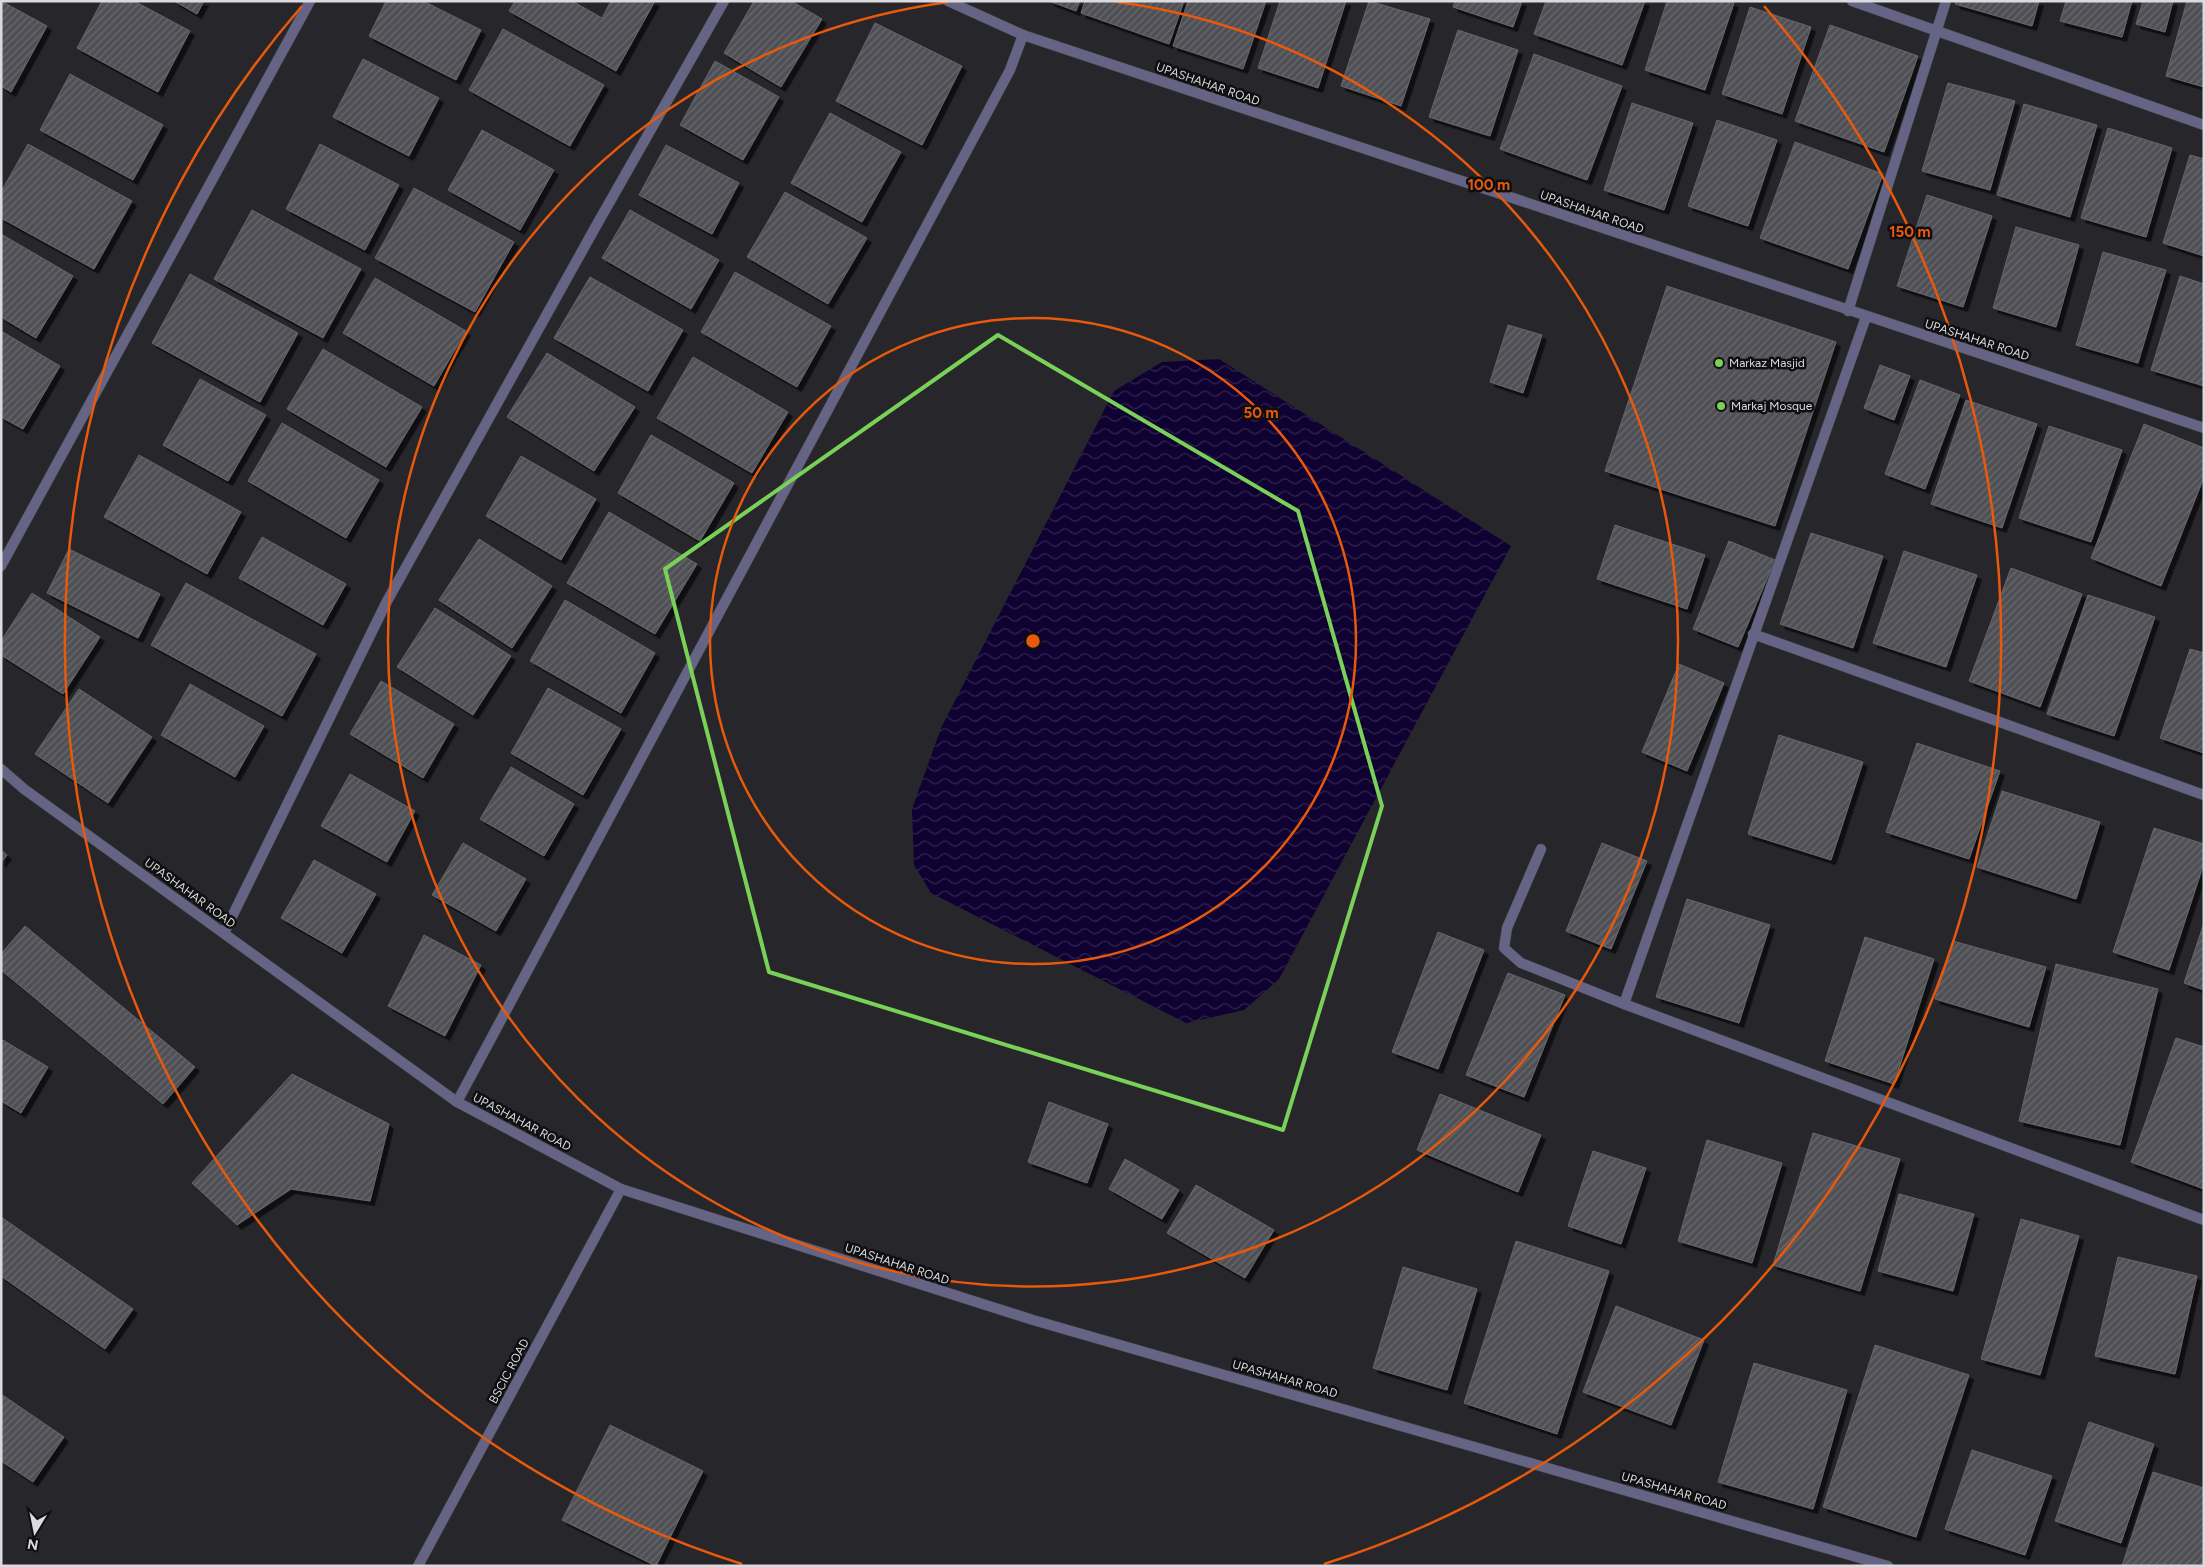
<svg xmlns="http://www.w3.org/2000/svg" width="2205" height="1567" font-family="Figtree,sans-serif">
  <defs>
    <pattern id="water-waves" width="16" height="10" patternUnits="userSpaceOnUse" patternTransform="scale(1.25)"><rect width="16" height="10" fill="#0f0131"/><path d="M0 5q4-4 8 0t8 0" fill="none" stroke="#31254e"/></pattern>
    <pattern id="building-hatch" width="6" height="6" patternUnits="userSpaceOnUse" patternTransform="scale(1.25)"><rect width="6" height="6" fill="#505056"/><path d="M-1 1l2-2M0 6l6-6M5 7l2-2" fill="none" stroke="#69696e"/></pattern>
    <filter id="shadow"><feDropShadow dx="4.5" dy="4.5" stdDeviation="0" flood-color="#0009"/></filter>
  </defs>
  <rect width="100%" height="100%" fill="#26262b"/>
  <polygon fill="url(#water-waves)" points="1219,359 1511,546 1279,979 1244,1010 1186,1023 931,893 914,865 912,809 941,728 1114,391 1162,362"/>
  <g fill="url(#building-hatch)" stroke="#65656b" filter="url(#shadow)">
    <polygon points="1,1 47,26 11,92 1,86"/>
    <polygon points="102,1 134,1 190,31 158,92 77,48"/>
    <polygon points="174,1 204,1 197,14"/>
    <polygon points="386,1 423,1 481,30 456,80 369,36"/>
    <polygon points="515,1 572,1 602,18 611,1 655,1 616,71 509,11"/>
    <polygon points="754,1 791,1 822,19 781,87 724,53"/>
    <polygon points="1049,1 1080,1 1076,11"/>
    <polygon points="1085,1 1184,1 1169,44 1081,13"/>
    <polygon points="1188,1 1266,1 1243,69 1173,46"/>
    <polygon points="1280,1 1346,1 1318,88 1258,68"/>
    <polygon points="1369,1 1430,19 1401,106 1341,86"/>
    <polygon points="1455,1 1522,1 1513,27 1453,7"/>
    <polygon points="1546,1 1645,1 1622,65 1534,34"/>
    <polygon points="1667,1 1729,1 1734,3 1705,90 1645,70"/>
    <polygon points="1956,1 2039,1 2032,26 1955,4"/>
    <polygon points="2066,1 2132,1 2122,37 2060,21"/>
    <polygon points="2143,1 2173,1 2165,32 2136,24"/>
    <polygon points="2187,1 2204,1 2204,87 2166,76"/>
    <polygon points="1750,7 1811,27 1782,114 1722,94"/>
    <polygon points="875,23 962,66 922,145 836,101"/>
    <polygon points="1830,25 1918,56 1884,152 1795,121"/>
    <polygon points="503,29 604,85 570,146 469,90"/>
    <polygon points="1458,30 1518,50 1490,136 1429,117"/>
    <polygon points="1534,54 1622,86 1587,180 1500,149"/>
    <polygon points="363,59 439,98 409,156 333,117"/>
    <polygon points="715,61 779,97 743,160 680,125"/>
    <polygon points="70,74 163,125 133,180 40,130"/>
    <polygon points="1948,83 2015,101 1990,190 1922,171"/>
    <polygon points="1632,103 1693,123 1664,210 1604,190"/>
    <polygon points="2024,104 2097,125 2070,217 1997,195"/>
    <polygon points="830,113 901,152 862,222 791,183"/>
    <polygon points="1717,120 1777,140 1748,226 1688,206"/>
    <polygon points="2108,128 2172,148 2146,237 2081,218"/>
    <polygon points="482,130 554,170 520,230 448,190"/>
    <polygon points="1795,142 1883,174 1848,269 1760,238"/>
    <polygon points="28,144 132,201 94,269 1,218 1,192"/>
    <polygon points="320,144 399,185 365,250 286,209"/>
    <polygon points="666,145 739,183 712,234 639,195"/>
    <polygon points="2190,155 2204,159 2204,256 2163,243"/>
    <polygon points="414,188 514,242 475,312 375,258"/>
    <polygon points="785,192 867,238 828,304 747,257"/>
    <polygon points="1927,195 1992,216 1963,307 1897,286"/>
    <polygon points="252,210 361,269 323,338 214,279"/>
    <polygon points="630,210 719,260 691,309 602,258"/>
    <polygon points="2016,227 2079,245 2056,327 1993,308"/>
    <polygon points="1,234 73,276 36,338 1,317"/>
    <polygon points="2103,252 2166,270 2138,363 2076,345"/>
    <polygon points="735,272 831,326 797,387 701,332"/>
    <polygon points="190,274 298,333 260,402 152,343"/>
    <polygon points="2180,276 2204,284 2204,386 2151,370"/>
    <polygon points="590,277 683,330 648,391 554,338"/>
    <polygon points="375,278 466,331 434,386 343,333"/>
    <polygon points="1667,286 1836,342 1775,526 1605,471"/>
    <polygon points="1508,325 1542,335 1523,393 1490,382"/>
    <polygon points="1,331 60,366 23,429 1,417"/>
    <polygon points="323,349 422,407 386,467 287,409"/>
    <polygon points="547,353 635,407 594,471 507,417"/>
    <polygon points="693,357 788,412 752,473 657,418"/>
    <polygon points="1880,365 1910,376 1894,420 1864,408"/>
    <polygon points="200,379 266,415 228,481 163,445"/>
    <polygon points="1920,380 1960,395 1925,489 1885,474"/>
    <polygon points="1966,400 2037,424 2002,528 1931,504"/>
    <polygon points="282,423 379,480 346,538 248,481"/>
    <polygon points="2144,424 2204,448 2204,477 2161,586 2091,558"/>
    <polygon points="2049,426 2122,450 2091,542 2019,518"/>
    <polygon points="651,435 734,483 700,541 618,493"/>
    <polygon points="139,455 241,512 207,574 104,517"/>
    <polygon points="521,456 596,499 561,560 486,516"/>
    <polygon points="609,512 697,564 655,634 567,583"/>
    <polygon points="1615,525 1705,555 1687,609 1597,579"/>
    <polygon points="1811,533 1883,556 1853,648 1780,624"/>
    <polygon points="262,537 346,584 323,625 239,578"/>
    <polygon points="479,539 552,586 512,648 439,600"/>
    <polygon points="1729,541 1775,560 1738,647 1693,629"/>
    <polygon points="69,549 160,594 138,638 47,593"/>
    <polygon points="1904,551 1977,575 1946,667 1873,643"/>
    <polygon points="2011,568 2082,594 2040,707 1969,681"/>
    <polygon points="186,583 316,654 282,716 151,645"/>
    <polygon points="32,593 100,637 63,694 1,655 1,641"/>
    <polygon points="2088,595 2155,617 2114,736 2047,714"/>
    <polygon points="565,600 655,653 621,713 530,661"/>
    <polygon points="435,608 511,656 473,715 397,667"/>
    <polygon points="2190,649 2204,653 2204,753 2160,738"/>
    <polygon points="1679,664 1724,683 1687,771 1642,752"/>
    <polygon points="381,681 454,724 423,778 350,734"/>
    <polygon points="190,684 264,726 235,777 161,735"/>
    <polygon points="548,688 621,729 583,795 511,753"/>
    <polygon points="79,689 152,737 108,803 35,754"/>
    <polygon points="1779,735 1863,762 1831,860 1748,834"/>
    <polygon points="1917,743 2000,771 1969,859 1886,832"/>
    <polygon points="511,767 574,804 544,856 480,819"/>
    <polygon points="350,774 415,811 387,862 321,826"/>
    <polygon points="2002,791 2100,822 2076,899 1977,867"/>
    <polygon points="2154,828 2204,844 2204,863 2169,970 2113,952"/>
    <polygon points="463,843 526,879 496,931 432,895"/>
    <polygon points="1602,843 1647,861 1611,949 1566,931"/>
    <polygon points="1,850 7,855 1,863"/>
    <polygon points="314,860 376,894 342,953 281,918"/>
    <polygon points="1687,899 1770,925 1739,1023 1656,997"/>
    <polygon points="2204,923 2204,990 2184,983"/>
    <polygon points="25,926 195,1067 163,1104 1,970 1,954"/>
    <polygon points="1438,932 1484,950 1438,1069 1392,1052"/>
    <polygon points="424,935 481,965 445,1036 388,1006"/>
    <polygon points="1865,937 1934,959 1894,1084 1825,1061"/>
    <polygon points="1953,941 2046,967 2029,1027 1935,999"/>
    <polygon points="2056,964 2158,989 2120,1145 2019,1121"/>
    <polygon points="1508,973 1565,995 1524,1097 1466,1075"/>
    <polygon points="2176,1038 2204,1047 2204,1189 2131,1162"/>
    <polygon points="1,1039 48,1067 21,1113 1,1101"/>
    <polygon points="292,1074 389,1124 370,1201 291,1189 237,1225 192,1183"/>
    <polygon points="1440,1094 1541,1135 1518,1192 1417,1150"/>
    <polygon points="1049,1102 1108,1124 1087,1183 1028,1162"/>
    <polygon points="1813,1133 1900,1159 1860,1291 1773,1265"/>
    <polygon points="1707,1140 1782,1163 1752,1263 1678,1241"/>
    <polygon points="1593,1151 1646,1168 1621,1244 1568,1226"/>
    <polygon points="1125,1159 1179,1190 1162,1219 1109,1189"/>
    <polygon points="1196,1185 1274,1230 1245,1278 1167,1233"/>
    <polygon points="1899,1194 1974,1214 1953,1291 1878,1271"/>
    <polygon points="1,1217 133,1309 105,1349 1,1276"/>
    <polygon points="2021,1219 2079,1236 2040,1375 1981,1359"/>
    <polygon points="1516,1241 1609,1271 1557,1434 1464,1403"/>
    <polygon points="2118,1257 2197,1276 2175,1374 2095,1356"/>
    <polygon points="1403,1267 1477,1289 1447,1390 1373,1368"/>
    <polygon points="1616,1306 1704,1340 1671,1425 1583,1392"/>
    <polygon points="1875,1345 1969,1375 1916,1537 1823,1507"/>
    <polygon points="1754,1363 1847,1390 1813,1509 1718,1482"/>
    <polygon points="1,1394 64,1437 33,1482 1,1461"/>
    <polygon points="2089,1422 2154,1444 2121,1543 2055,1521"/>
    <polygon points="610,1425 703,1471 656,1566 562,1520"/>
    <polygon points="1972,1450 2052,1476 2025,1555 1945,1529"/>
    <polygon points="2153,1472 2204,1488 2204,1566 2122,1566"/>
  </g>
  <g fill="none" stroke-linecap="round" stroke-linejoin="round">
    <g stroke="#434348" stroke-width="11">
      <g id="minor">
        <polyline points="948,1 1023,35 2204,428"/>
        <polyline points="1852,1 2204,125"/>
        <polyline points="1848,311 1946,1"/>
        <polyline points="1866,317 1624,1004 2204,1220"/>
        <polyline points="1,566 310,1"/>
        <polyline points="1753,634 2204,795"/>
        <polyline points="1,769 24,789 457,1102 621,1189 1033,1320 1888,1566"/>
        <polyline points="1541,849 1507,928 1504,948 1521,963 1624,1004"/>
        <polyline points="224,933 386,603 596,226 724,1"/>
        <polyline points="457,1102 1010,70 1023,35"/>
        <polyline points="418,1566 621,1189"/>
      </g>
    </g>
    <use href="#minor" stroke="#666484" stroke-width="10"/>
  </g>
  <path fill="none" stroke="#79d157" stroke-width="4" stroke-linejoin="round" d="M998,335L1298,511L1382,806L1283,1130L769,972L665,569Z"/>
  <g fill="none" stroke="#e8590c" stroke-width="2.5">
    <circle cx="1033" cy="641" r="323"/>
    <path d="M1117 2A645 645 0 1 1 949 2"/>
    <path d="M742 1564A968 968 0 0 1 302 6M1764 6A968 968 0 0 1 1324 1564"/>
  </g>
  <g fill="#79d157" stroke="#0f0f11" stroke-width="2">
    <circle cx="1719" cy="363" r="5"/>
    <circle cx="1721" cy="406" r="5"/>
  </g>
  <g text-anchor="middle" stroke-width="5" stroke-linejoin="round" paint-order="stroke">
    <g font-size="12" fill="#dbdbdf" stroke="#0f0f11">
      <text transform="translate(1208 84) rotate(19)" y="4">UPASHAHAR ROAD</text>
      <text transform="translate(1592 212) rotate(19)" y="4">UPASHAHAR ROAD</text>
      <text transform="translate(1977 340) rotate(18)" y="4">UPASHAHAR ROAD</text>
      <text transform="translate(190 893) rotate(36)" y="4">UPASHAHAR ROAD</text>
      <text transform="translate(522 1122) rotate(28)" y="4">UPASHAHAR ROAD</text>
      <text transform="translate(897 1264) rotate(18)" y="4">UPASHAHAR ROAD</text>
      <text transform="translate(509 1371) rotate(-62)" y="4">BSCIC ROAD</text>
      <text transform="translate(1285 1379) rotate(16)" y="4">UPASHAHAR ROAD</text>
      <text transform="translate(1674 1491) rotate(16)" y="4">UPASHAHAR ROAD</text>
    </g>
    <g font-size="12" fill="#dbdbdf" stroke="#0f0f11" text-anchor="start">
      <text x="1729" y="367">Markaz Masjid</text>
      <text x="1731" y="410">Markaj Mosque</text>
    </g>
  </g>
  <circle cx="1033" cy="641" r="8" fill="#e8590c" stroke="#0f0f11" stroke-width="2.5"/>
  <g font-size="15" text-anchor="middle" font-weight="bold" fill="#e8590c" stroke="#0f0f11" stroke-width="5" stroke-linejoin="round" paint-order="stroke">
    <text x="1489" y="190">100 m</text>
    <text x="1910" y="237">150 m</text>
    <text x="1261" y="418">50 m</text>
  </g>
  <rect width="2205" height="1567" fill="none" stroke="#dbdbdf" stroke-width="5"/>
  <g transform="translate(35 1532) rotate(190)" stroke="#0f0f11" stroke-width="4" paint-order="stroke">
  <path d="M0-4L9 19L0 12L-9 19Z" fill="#dbdbdf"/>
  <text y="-8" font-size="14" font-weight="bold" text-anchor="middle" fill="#dbdbdf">N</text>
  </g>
</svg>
